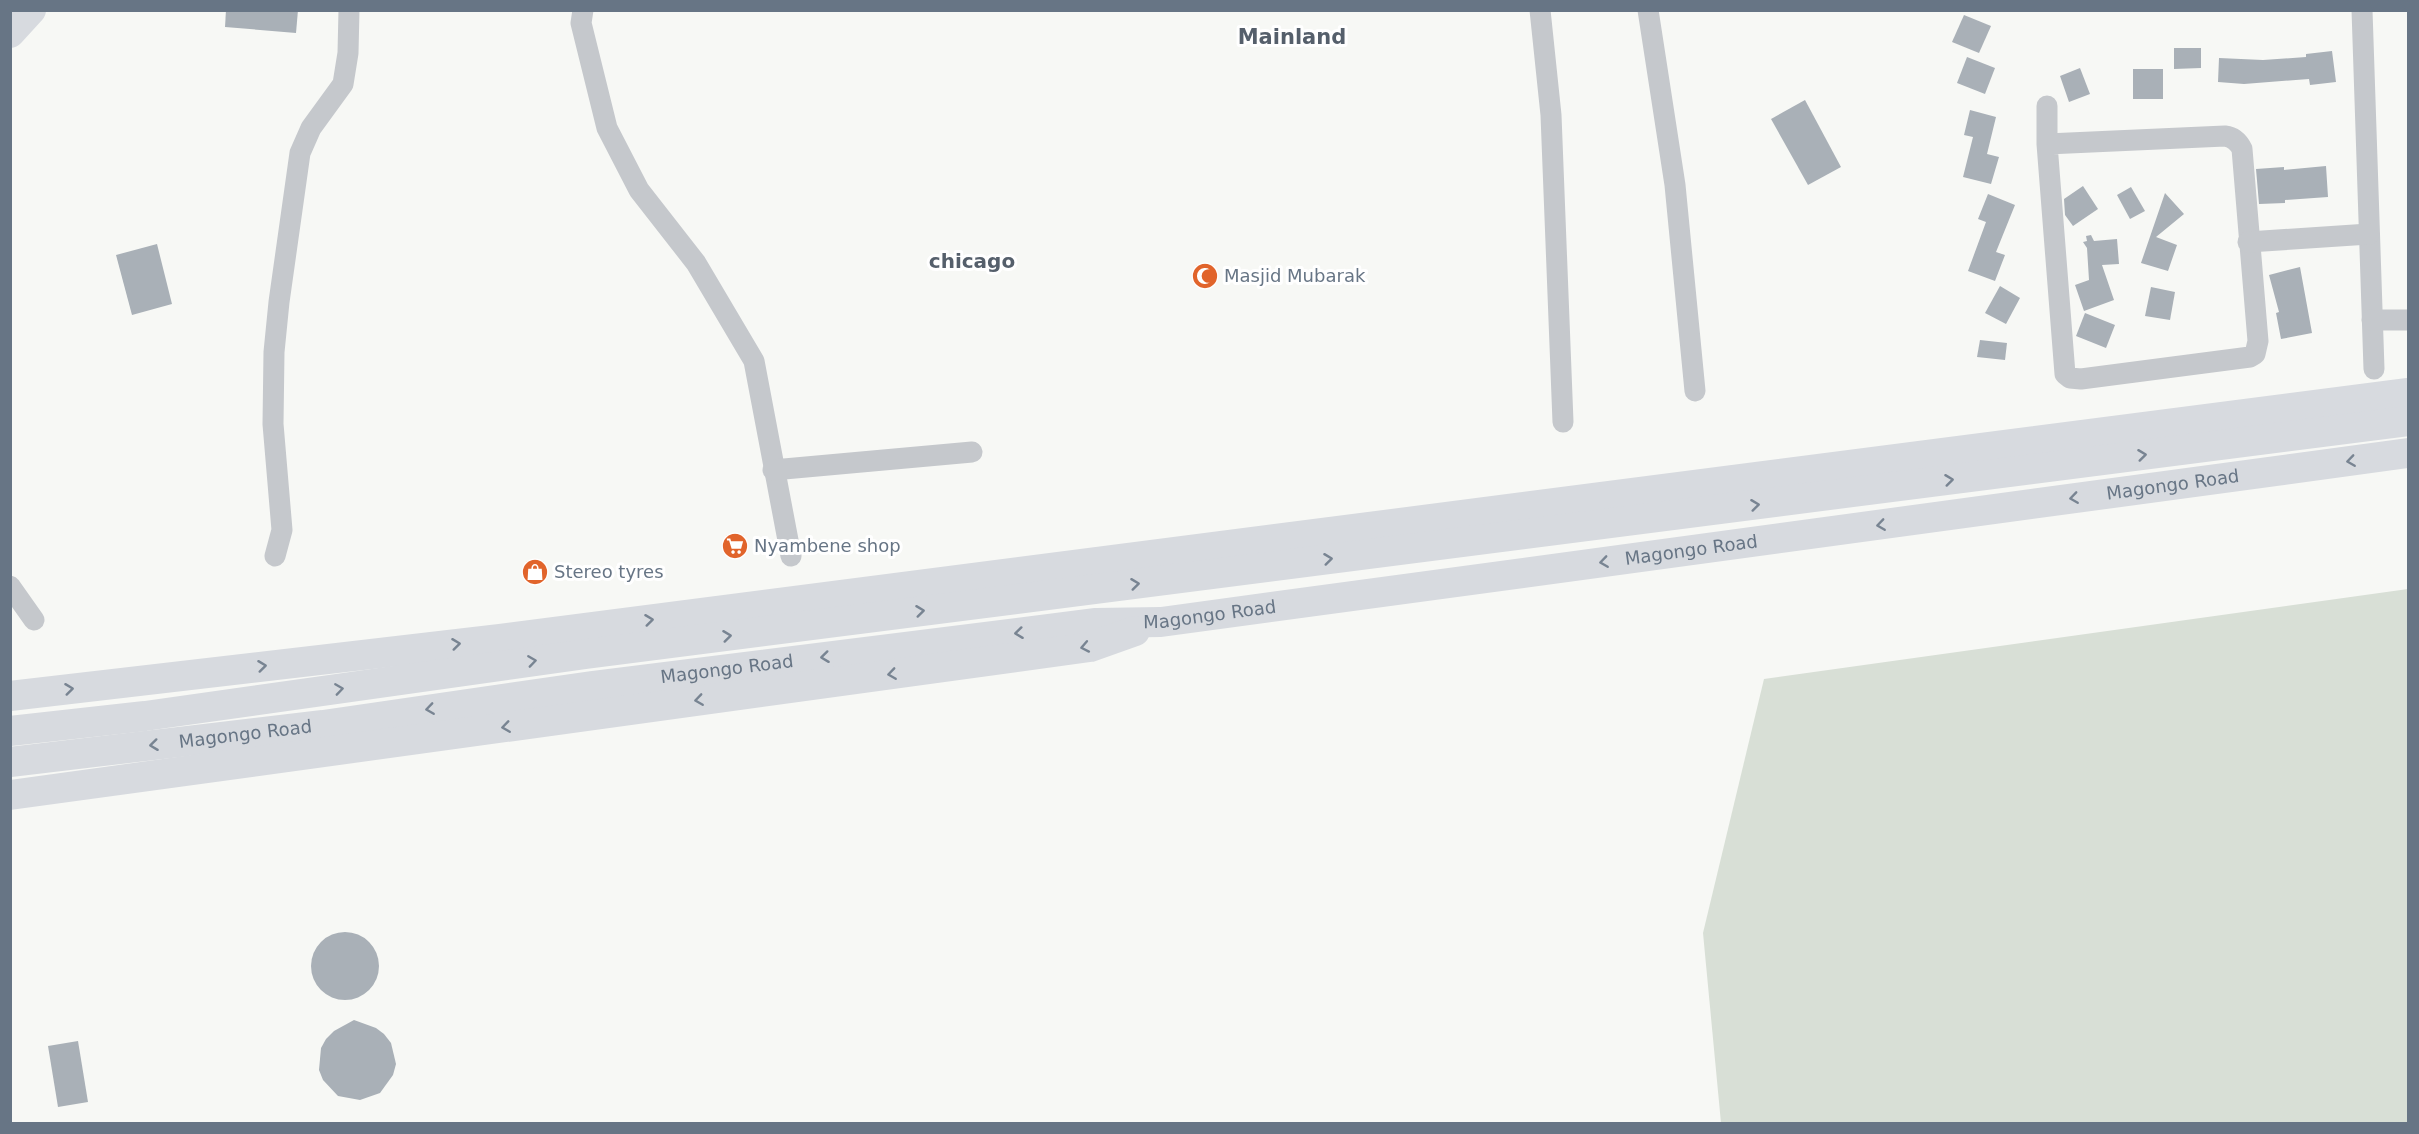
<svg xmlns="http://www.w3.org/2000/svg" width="2419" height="1134" font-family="'DejaVu Sans',sans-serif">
  <rect width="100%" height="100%" fill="#f7f8f5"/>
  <polygon fill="#d8dfd6" points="2408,589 2408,1123 1721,1123 1703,933 1764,679"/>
  <g fill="#a9b0b7">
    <polygon points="226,10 298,10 296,33 225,27"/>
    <polygon points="1964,15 1991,26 1979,53 1952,42"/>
    <polygon points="2174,48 2201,48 2201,68 2174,69"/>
    <polygon points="2332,51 2336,82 2310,85 2309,79 2244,84 2218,82 2219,58 2263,60 2306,57 2306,54"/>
    <polygon points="1967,57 1995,68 1985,94 1957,83"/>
    <polygon points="2080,68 2090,94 2069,102 2060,76"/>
    <rect x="2133" y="69" width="30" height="30"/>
    <polygon points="1805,100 1841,167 1808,185 1771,119"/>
    <polygon points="1970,110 1996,117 1987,154 1999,157 1991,184 1963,177 1973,137 1964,135"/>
    <polygon points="2326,166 2328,197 2285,200 2285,203 2259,204 2256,169 2284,167 2284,170"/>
    <polygon points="2083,186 2098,209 2073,226 2065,215 2064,199"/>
    <polygon points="2131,187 2145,211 2130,219 2117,195"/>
    <polygon points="2165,193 2184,214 2156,237 2177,245 2168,271 2141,263"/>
    <polygon points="1988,194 2015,205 1996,252 2005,255 1995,281 1968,271 1986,222 1978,219"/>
    <polygon points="2091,235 2094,241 2117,239 2119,264 2102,265 2114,300 2084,311 2075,285 2089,280 2087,248 2083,242 2087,241 2086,236"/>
    <polygon points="157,244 172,304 132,315 116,255"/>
    <polygon points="2300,267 2312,333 2281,339 2276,313 2279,312 2269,275"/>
    <polygon points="2000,286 2020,298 2006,324 1985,313"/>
    <polygon points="2151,287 2175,292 2170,320 2145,316"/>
    <polygon points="2085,313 2115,325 2106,348 2076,336"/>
    <polygon points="1980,340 2007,343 2005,360 1977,357"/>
    <circle cx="345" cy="966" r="34"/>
    <polygon points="354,1020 376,1028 384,1034 391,1043 396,1064 393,1075 380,1093 360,1100 338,1096 323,1080 319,1070 321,1048 326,1039 334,1031"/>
    <polygon points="78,1041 88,1102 58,1107 48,1046"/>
  </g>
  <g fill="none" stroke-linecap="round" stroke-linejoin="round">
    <g stroke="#c5c8cc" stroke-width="21">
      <polyline points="583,10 581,23 607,128 639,190 696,263 754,361 791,556"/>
      <polyline points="1540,10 1551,115 1563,422"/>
      <polyline points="1648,10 1675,185 1695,391"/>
      <polyline points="2362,10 2374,369"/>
      <path d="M2047,106V144L2065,374L2070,378L2081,379L2250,357L2255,354L2258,341L2242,149C2238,141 2233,137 2225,136L2047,144"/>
      <polyline points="2248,242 2369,234"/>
      <polyline points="2372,320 2408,320"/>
      <polyline points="773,470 972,452"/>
      <polyline points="275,556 282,530 273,424 274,352 279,302 300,153 311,128 343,84 348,53 349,10"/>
      <polyline points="10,586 34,620"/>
    </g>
    <g stroke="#d7dadf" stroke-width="30">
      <polyline points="10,33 31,10"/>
      <polyline points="10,696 500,639 2408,393"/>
      <polyline points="10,731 145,716 586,654 2408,421"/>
      <path id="s1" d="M10,762L323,725L592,686L1096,623L1161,622L2408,453"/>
      <polyline points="10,795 1090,647 1135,631"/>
    </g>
  </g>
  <defs><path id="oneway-chevron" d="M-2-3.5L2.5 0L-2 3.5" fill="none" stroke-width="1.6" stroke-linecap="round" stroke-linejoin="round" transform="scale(1.5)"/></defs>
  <g stroke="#788492">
    <use href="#oneway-chevron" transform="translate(2142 455) rotate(-7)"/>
    <use href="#oneway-chevron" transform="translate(2351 461) rotate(172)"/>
    <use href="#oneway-chevron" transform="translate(1949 480) rotate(-7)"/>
    <use href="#oneway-chevron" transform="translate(2074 498) rotate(172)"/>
    <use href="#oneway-chevron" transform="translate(1755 505) rotate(-7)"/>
    <use href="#oneway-chevron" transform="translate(1881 525) rotate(172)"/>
    <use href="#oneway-chevron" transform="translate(1328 559) rotate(-7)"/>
    <use href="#oneway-chevron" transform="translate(1604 562) rotate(172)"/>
    <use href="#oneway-chevron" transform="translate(1135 584) rotate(-7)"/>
    <use href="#oneway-chevron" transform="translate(920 611) rotate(-7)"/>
    <use href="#oneway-chevron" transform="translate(649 620) rotate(-7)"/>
    <use href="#oneway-chevron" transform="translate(1019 633) rotate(173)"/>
    <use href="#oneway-chevron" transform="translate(727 636) rotate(-7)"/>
    <use href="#oneway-chevron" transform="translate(456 644) rotate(-7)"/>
    <use href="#oneway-chevron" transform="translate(1085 647) rotate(169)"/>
    <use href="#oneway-chevron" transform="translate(825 657) rotate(173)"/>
    <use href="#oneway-chevron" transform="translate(532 661) rotate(-8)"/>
    <use href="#oneway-chevron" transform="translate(262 666) rotate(-7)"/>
    <use href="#oneway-chevron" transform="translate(892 674) rotate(172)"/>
    <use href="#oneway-chevron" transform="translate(69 689) rotate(-7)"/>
    <use href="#oneway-chevron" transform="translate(339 689) rotate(-8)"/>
    <use href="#oneway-chevron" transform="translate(699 700) rotate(172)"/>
    <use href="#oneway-chevron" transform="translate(430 709) rotate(172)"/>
    <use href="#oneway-chevron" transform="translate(506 727) rotate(172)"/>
    <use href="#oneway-chevron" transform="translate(154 745) rotate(173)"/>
  </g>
  <defs>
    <g id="mosque-disc" transform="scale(1.35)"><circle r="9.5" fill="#e1642b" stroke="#fff"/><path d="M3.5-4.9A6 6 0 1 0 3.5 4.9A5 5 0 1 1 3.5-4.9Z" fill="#fff"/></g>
    <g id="supermarket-disc" transform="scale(1.35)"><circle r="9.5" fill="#e1642b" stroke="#fff"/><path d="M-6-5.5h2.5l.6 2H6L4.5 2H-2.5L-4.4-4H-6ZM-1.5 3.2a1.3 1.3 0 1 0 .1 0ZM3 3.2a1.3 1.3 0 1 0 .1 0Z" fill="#fff"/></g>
    <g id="shop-disc" transform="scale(1.35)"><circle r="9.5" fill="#e1642b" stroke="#fff"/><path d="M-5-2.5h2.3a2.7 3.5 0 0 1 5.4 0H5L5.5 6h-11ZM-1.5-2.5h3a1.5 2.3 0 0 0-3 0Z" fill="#fff"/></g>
  </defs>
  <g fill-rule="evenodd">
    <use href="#mosque-disc" x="1205" y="276"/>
    <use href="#supermarket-disc" x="735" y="546"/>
    <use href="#shop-disc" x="535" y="572"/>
  </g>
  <g text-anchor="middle" stroke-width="6" stroke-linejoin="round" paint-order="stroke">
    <g font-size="18" fill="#677585" stroke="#fff" text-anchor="start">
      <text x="1224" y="282">Masjid Mubarak</text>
      <text x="754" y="552">Nyambene shop</text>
      <text x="554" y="578">Stereo tyres</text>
    </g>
    <g font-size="18" fill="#677585" stroke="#fff">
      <text dy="6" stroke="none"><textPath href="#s1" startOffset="2181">Magongo Road</textPath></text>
      <text dy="6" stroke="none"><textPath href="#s1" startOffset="1695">Magongo Road</textPath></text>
      <text dy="6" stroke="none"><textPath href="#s1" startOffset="1209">Magongo Road</textPath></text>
      <text dy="6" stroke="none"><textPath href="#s1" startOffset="723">Magongo Road</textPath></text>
      <text dy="6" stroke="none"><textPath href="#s1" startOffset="237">Magongo Road</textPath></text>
    </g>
    <g font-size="20" font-weight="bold" fill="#555f6b" stroke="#fff">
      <text x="972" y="268">chicago</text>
    </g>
    <g font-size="21" font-weight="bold" fill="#555f6b" stroke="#fff">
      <text x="1292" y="44">Mainland</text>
    </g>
  </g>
  <rect width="2419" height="1134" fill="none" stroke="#677585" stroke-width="24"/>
</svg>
